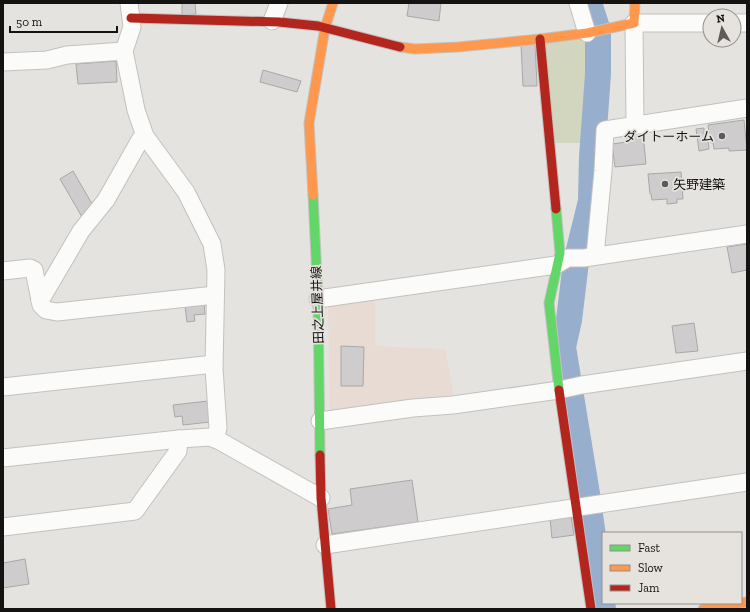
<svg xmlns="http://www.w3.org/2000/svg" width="750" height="612" font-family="'Zilla Slab','Noto Sans JP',serif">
  <rect width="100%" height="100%" fill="#e5e3e0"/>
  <polygon fill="#e8dbd3" points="375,298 375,346 445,349 454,395 330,412 328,307"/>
  <polygon fill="#d3d6bf" points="585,38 587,93 586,143 554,143 545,42"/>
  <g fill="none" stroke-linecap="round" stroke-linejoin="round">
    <polyline stroke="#97aecd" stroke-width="26" points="589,3 598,31 598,74 592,157 591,201 576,262 569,320 563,347 588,500 603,609"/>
  </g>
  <g fill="#cecccc" stroke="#a9a8a7">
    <polygon points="182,3 195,3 196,14 182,15"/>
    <polygon points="409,3 441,3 439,21 407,16"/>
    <polygon points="535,43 537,86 523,86 521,44"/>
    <polygon points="116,61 117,82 78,84 76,64"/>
    <polygon points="263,70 301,81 297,92 260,82"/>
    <polygon points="744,120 747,150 729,151 729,148 714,149 713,143 711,143 710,138 708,139 709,149 699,151 696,129 704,128 704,134 709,133 708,125"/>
    <polygon points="643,134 646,164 615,167 612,144 627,142 626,135"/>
    <polygon points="73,171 95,209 82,217 60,179"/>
    <polygon points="681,172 683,199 677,199 677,203 667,204 667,199 652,200 651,194 650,194 648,174"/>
    <polygon points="747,244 747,270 732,273 727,247"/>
    <polygon points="204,304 205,314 194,315 195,321 187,322 185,306"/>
    <polygon points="694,323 698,351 676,353 672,326"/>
    <polygon points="341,346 364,347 363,386 341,386"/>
    <polygon points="208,401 210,422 183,425 182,416 175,417 173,405"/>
    <polygon points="412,480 418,522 332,534 328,509 352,505 350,489"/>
    <polygon points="571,516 574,535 552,538 550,519"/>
    <polygon points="25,559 29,584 3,588 3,563"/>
  </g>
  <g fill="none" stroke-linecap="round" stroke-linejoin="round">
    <g stroke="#c3c1bf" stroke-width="19">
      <g id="street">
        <polyline points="578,3 587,33"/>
        <polyline points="272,21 279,3"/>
        <polyline points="734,23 747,23"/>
        <polyline points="124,51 136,110 145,136 186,192 212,244 216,270 214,368 218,428 215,439"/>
        <polyline points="3,62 47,60 67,55 124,51 132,27 129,3"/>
        <polyline points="635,125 634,23 710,23"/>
        <polyline points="595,256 603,171 605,130 747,108"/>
        <polyline points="3,271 30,268 34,270 41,305 46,310 57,312 215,295"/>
        <polyline points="318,299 556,265 568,258 584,258 747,234"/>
        <polyline points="40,301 81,231 106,200 140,140 145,136"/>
        <polyline points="3,387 214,364"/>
        <polyline points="320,421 413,408 453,405 559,390 582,385 747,361"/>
        <polyline points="3,458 179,439 210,437 218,440 321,498"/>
        <polyline points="3,527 135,511 178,451 179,439"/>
        <polyline points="325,545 747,482"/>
      </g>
    </g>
    <g stroke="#c3c1bf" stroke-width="11">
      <g id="fast">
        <polyline points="313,195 318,299 320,455"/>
        <polyline points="556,209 560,253 549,303 559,390"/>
      </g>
    </g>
    <g stroke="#c3c1bf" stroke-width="11">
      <g id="slow">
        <polyline points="400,47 415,49 458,47 540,39 587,33 634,23 635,3"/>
        <polyline points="313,195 309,123 325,28 333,3"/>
        <polyline points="703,609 747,602"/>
      </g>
    </g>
    <g stroke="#c3c1bf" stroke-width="11">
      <g id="jam">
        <polyline points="131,18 279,22 318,26 400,47"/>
        <polyline points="540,39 556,209"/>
        <polyline points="559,390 591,609"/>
        <polyline points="320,455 321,498 331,609"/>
      </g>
    </g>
    <use href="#street" stroke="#fbfbfa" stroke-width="17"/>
    <use href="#fast" stroke="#63d668" stroke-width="9"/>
    <use href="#slow" stroke="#ff974d" stroke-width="9"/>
    <use href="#jam" stroke="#b3261e" stroke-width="9"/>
  </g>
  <g fill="#5d5c5a" stroke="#e6e3df" stroke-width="1.5">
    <circle cx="722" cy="136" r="4"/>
    <circle cx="665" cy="184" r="4"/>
  </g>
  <g text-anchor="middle" stroke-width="3.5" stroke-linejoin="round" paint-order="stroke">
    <g font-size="13" fill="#141312" stroke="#e6e3df" text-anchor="end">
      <text x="714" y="141">ダイトーホーム</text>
      <text x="673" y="189" text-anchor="start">矢野建築</text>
    </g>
    <g font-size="13" fill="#141312" stroke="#e6e3df">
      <text transform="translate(317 305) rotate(-92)" y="5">田之上屋井線</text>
    </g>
  </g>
  <rect width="750" height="612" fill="none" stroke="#141312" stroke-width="8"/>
  <rect x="602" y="532" width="140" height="72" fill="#e6e3df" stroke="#92908d"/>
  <rect x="610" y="545" width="20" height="6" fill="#63d668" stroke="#92908d"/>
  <text x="638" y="552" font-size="12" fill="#141312">Fast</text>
  <rect x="610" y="565" width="20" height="6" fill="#ff974d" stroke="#92908d"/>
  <text x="638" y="572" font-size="12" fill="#141312">Slow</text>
  <rect x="610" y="585" width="20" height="6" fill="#b3261e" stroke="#92908d"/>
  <text x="638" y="592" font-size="12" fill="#141312">Jam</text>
  <g transform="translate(722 28) rotate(352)"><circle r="19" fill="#e6e3df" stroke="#92908d"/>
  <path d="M0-3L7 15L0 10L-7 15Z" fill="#5d5c5a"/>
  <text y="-6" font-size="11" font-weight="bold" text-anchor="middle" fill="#141312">N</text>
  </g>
  <path d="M10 26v6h107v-6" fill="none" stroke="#141312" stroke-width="2"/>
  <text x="16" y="26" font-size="12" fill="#141312" stroke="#e6e3df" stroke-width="3" paint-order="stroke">50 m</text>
</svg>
